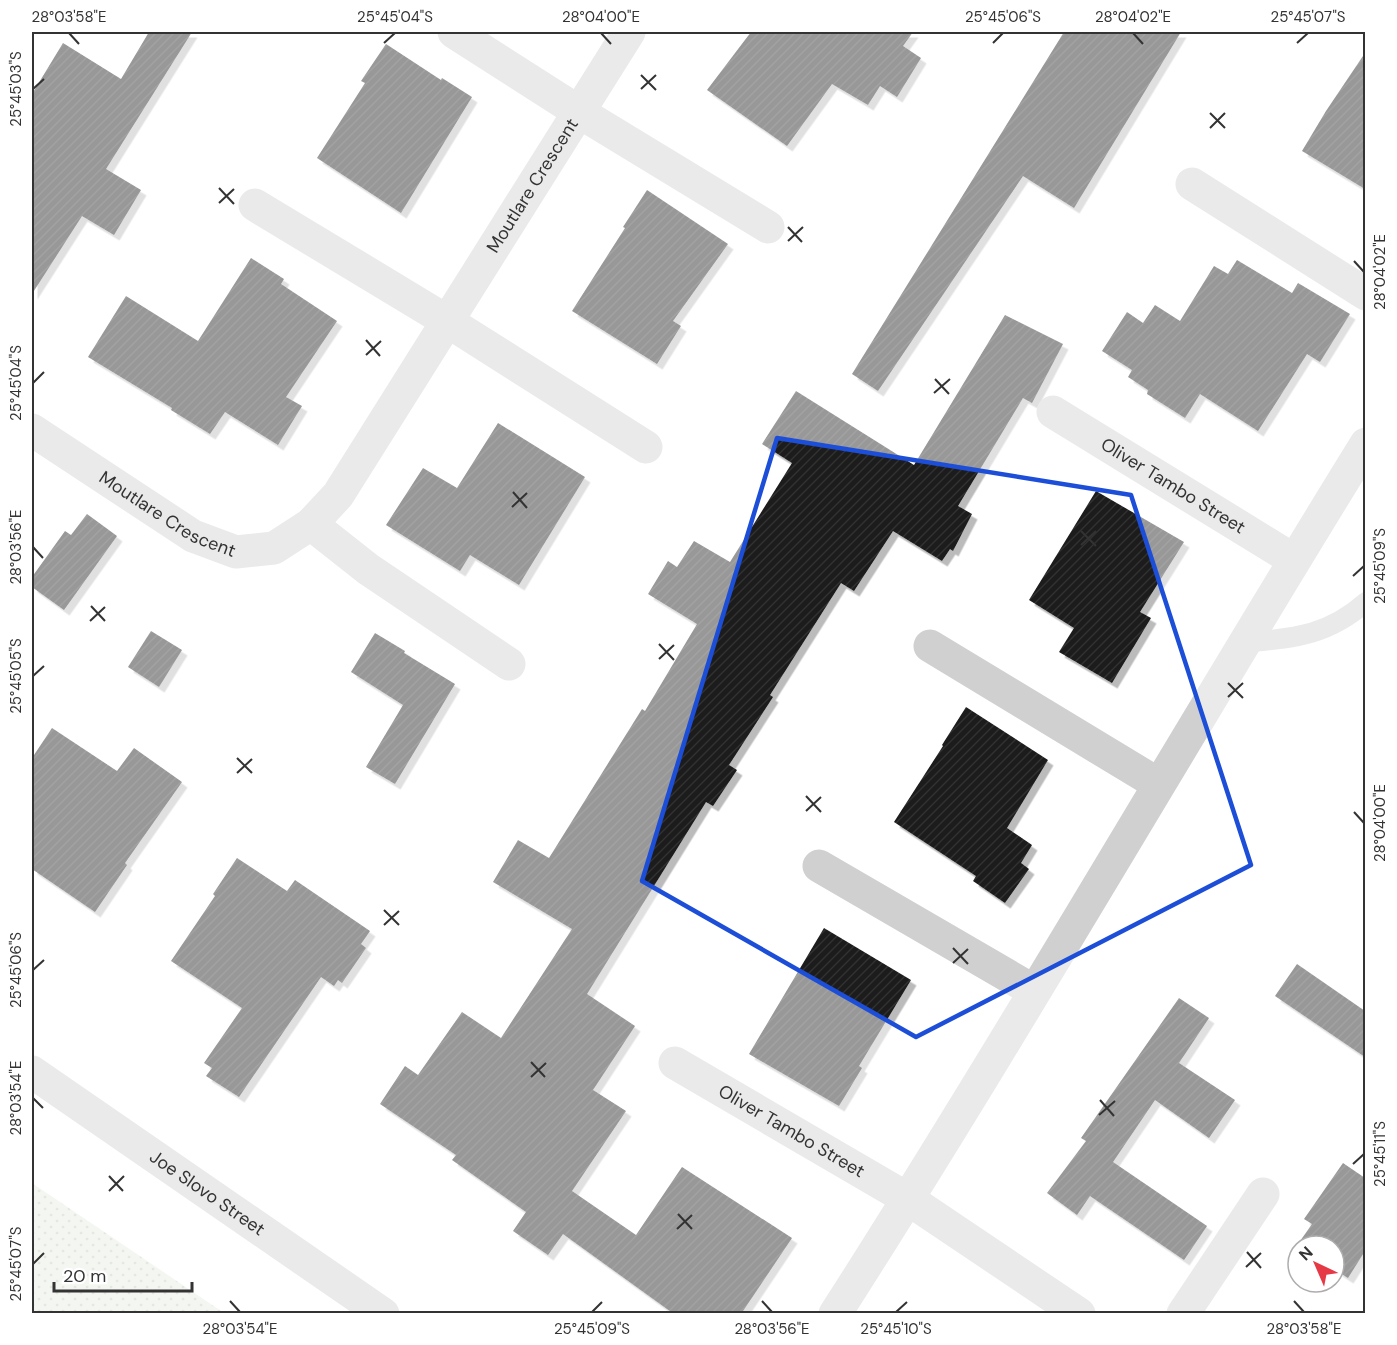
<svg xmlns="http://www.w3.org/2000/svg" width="1397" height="1345" font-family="'DM Sans',sans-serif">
  <defs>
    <pattern id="grass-dots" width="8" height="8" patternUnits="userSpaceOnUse" patternTransform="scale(1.5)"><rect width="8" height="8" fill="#e6ecdf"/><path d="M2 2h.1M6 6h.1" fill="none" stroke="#c6cbc0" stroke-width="1.8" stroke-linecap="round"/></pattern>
    <pattern id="building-hatch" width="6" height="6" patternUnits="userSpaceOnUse" patternTransform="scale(1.5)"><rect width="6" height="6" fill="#1a1a1a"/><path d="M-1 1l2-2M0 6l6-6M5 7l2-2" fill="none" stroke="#333"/></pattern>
    <filter id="shadow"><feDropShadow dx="5.5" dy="5.5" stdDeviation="0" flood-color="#0004"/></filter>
  </defs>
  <rect width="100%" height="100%" fill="#fff"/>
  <polygon fill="url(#grass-dots)" points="32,1183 224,1313 32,1313"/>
  <g fill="url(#building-hatch)" filter="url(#shadow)">
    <polygon points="149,32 192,32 106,169 141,190 114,235 82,216 32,294 32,94 63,43 121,79"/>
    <polygon points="751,32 913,32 903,46 921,58 897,97 880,86 868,105 832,84 787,146 707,90"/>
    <polygon points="1064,32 1181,32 1074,208 1023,176 878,391 852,374"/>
    <polygon points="386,44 441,80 442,78 472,97 401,213 317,158 365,83 361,81"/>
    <polygon points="1365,53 1365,189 1302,151 1326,111"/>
    <polygon points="647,190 728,244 673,321 681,326 657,364 572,311 625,228 623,227"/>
    <polygon points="251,258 284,279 281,284 337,321 286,397 302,406 278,445 225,412 210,434 171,410 172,408 88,357 126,296 198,341"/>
    <polygon points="1237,260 1292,293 1298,283 1350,314 1320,362 1307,354 1258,431 1200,394 1185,418 1147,394 1148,390 1128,377 1132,370 1102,351 1127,312 1143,323 1155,305 1180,321 1214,266 1228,274"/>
    <polygon points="1005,315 1063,344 1032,403 1023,398 958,506 972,514 953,551 950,549 942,561 893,531 854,591 841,583 770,695 773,697 729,765 737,770 713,806 706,802 587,994 635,1026 593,1090 626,1111 572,1191 636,1235 682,1167 792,1238 741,1314 674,1314 563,1234 548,1255 513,1231 526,1212 452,1160 456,1155 380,1104 405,1066 418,1075 462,1012 501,1038 572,929 493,882 518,840 549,858 642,709 645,711 697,624 648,594 668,561 677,567 694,541 730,562 792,463 762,444 796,391 914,465"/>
    <polygon points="498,423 585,477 519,585 470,555 460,571 386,525 423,468 457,488"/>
    <polygon points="1096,491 1184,542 1140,612 1151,618 1112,683 1059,652 1074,628 1029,600"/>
    <polygon points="87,514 117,536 64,610 32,587 32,577 65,531 71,535"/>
    <polygon points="151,631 182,650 159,687 128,667"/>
    <polygon points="375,633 405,651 404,653 455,684 395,784 366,767 403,705 351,672"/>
    <polygon points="966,707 1048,760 1007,828 1032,845 1021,863 1029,869 1005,903 973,881 976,876 894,822 943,746 942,745"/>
    <polygon points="52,728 117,771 134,748 182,782 125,863 127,865 95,912 32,869 32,758"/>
    <polygon points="237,858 287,891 295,880 370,931 361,944 366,948 342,983 338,980 334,986 321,977 239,1097 206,1076 212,1068 204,1063 242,1008 171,961 215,896 213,894"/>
    <polygon points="824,928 911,980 859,1066 862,1068 839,1106 749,1054"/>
    <polygon points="1297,964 1365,1011 1365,1057 1275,996"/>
    <polygon points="1179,998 1209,1018 1179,1063 1235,1100 1209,1138 1155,1100 1113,1162 1207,1226 1184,1260 1090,1196 1077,1215 1047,1193 1086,1141 1081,1138"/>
    <polygon points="1343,1163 1365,1178 1365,1251 1348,1278 1334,1269 1334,1246 1300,1246 1298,1244 1312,1224 1304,1219"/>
  </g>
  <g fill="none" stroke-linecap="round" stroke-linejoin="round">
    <path stroke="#d0d0d0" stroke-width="20" d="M1242,643C1292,638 1326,637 1366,602"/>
    <g stroke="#d0d0d0" stroke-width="33">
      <polyline points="454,32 579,112 768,227"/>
      <polyline points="1192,184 1366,294"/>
      <polyline points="255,205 447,321 646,447"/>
      <path id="s1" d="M1053,412L1294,560"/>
      <path id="s2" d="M32,430L193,536L236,552L274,548L311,524L338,495L629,32"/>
      <polyline points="311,524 368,569 509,664"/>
      <polyline points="930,646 1158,784"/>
      <polyline points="819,866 1034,991"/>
      <path id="s3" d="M675,1063L908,1199L1079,1314"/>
      <path id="s4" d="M32,1072L383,1314"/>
      <path d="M835,1314C1018,1028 1187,733 1366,444"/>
      <polyline points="1183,1314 1263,1194"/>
    </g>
  </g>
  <path d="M0 0H1397V1345H0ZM777,438L1131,495L1251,865L916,1037L642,881Z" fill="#fff" fill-opacity=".55" fill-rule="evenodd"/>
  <path fill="none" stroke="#1d4ed8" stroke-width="4.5" stroke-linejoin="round" d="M777,438L1131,495L1251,865L916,1037L642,881Z"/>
  <path fill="none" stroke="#333" stroke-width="2" d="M69,33L79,44M601,33L611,44M1133,33L1143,44M384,43L395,33M993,43L1003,33M1297,43L1308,33M641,75L656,90M33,89L44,79M641,89L656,75M1210,113L1225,128M1210,128L1225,113M219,188L234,204M219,203L234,189M788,227L802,242M788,241L803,227M1354,261L1364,272M366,340L380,356M366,355L381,341M935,379L949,394M33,383L44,372M934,393L950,379M513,492L527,508M512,507L527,493M1081,531L1096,546M1081,545L1096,531M33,547L43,558M1353,576L1364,566M91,606L105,621M90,621L105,607M659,644L674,660M659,659L674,645M33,676L44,666M1228,683L1243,698M1228,697L1243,683M237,758L252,773M237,773L252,759M806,796L821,812M806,811L821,797M1354,812L1364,823M384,910L399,925M384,925L399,911M953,948L968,964M953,963L968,949M33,970L44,960M531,1062L545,1077M531,1077L546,1063M33,1098L43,1108M1100,1100L1114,1116M1099,1115L1115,1101M1353,1164L1364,1154M109,1176L123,1191M109,1191L124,1176M678,1214L692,1229M677,1229L692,1215M1247,1252L1261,1268M33,1264L44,1253M1246,1267L1261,1253M230,1301L240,1312M762,1301L772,1312M1294,1301L1304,1312M592,1312L602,1302M896,1312L907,1302"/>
  <g text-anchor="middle" stroke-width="6" stroke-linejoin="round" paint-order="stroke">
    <g font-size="18" fill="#333" stroke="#fff">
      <text dy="6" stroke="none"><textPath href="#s2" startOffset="726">Moutlare Crescent</textPath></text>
      <text dy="6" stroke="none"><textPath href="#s1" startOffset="141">Oliver Tambo Street</textPath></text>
      <text dy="6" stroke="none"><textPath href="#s2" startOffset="160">Moutlare Crescent</textPath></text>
      <text dy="6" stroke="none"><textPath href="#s3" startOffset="135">Oliver Tambo Street</textPath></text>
      <text dy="6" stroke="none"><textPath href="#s4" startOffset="213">Joe Slovo Street</textPath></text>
    </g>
  </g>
  <rect width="1397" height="1345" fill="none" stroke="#ffffff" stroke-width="66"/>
  <g transform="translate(1316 1264) rotate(316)"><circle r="28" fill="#ffffff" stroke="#adadad" stroke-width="1.5"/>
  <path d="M0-4.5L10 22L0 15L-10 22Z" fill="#e63946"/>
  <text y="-9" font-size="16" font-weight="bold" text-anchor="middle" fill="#333333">N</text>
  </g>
  <path d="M54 1282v9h138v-9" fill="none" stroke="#333333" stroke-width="3"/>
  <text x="63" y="1282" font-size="18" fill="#333333" stroke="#ffffff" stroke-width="4.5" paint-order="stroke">20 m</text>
  <rect x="33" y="33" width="1331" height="1279" fill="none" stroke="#333" stroke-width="2"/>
  <g font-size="15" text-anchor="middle" fill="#333">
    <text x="69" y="22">28°03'58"E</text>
    <text x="395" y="22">25°45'04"S</text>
    <text x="601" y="22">28°04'00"E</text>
    <text x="1003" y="22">25°45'06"S</text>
    <text x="1133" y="22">28°04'02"E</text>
    <text x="1308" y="22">25°45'07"S</text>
    <text transform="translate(16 89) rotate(-90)" y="5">25°45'03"S</text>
    <text transform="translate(1380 272) rotate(-90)" y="5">28°04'02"E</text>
    <text transform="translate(16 383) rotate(-90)" y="5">25°45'04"S</text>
    <text transform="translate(16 547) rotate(-90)" y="5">28°03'56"E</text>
    <text transform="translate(1380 566) rotate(-90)" y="5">25°45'09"S</text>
    <text transform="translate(16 676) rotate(-90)" y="5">25°45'05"S</text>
    <text transform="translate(1380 823) rotate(-90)" y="5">28°04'00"E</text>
    <text transform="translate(16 970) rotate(-90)" y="5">25°45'06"S</text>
    <text transform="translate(16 1098) rotate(-90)" y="5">28°03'54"E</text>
    <text transform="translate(1380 1154) rotate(-90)" y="5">25°45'11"S</text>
    <text transform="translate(16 1264) rotate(-90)" y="5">25°45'07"S</text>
    <text x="240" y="1334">28°03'54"E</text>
    <text x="592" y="1334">25°45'09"S</text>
    <text x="772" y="1334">28°03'56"E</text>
    <text x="896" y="1334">25°45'10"S</text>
    <text x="1304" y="1334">28°03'58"E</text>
  </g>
</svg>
